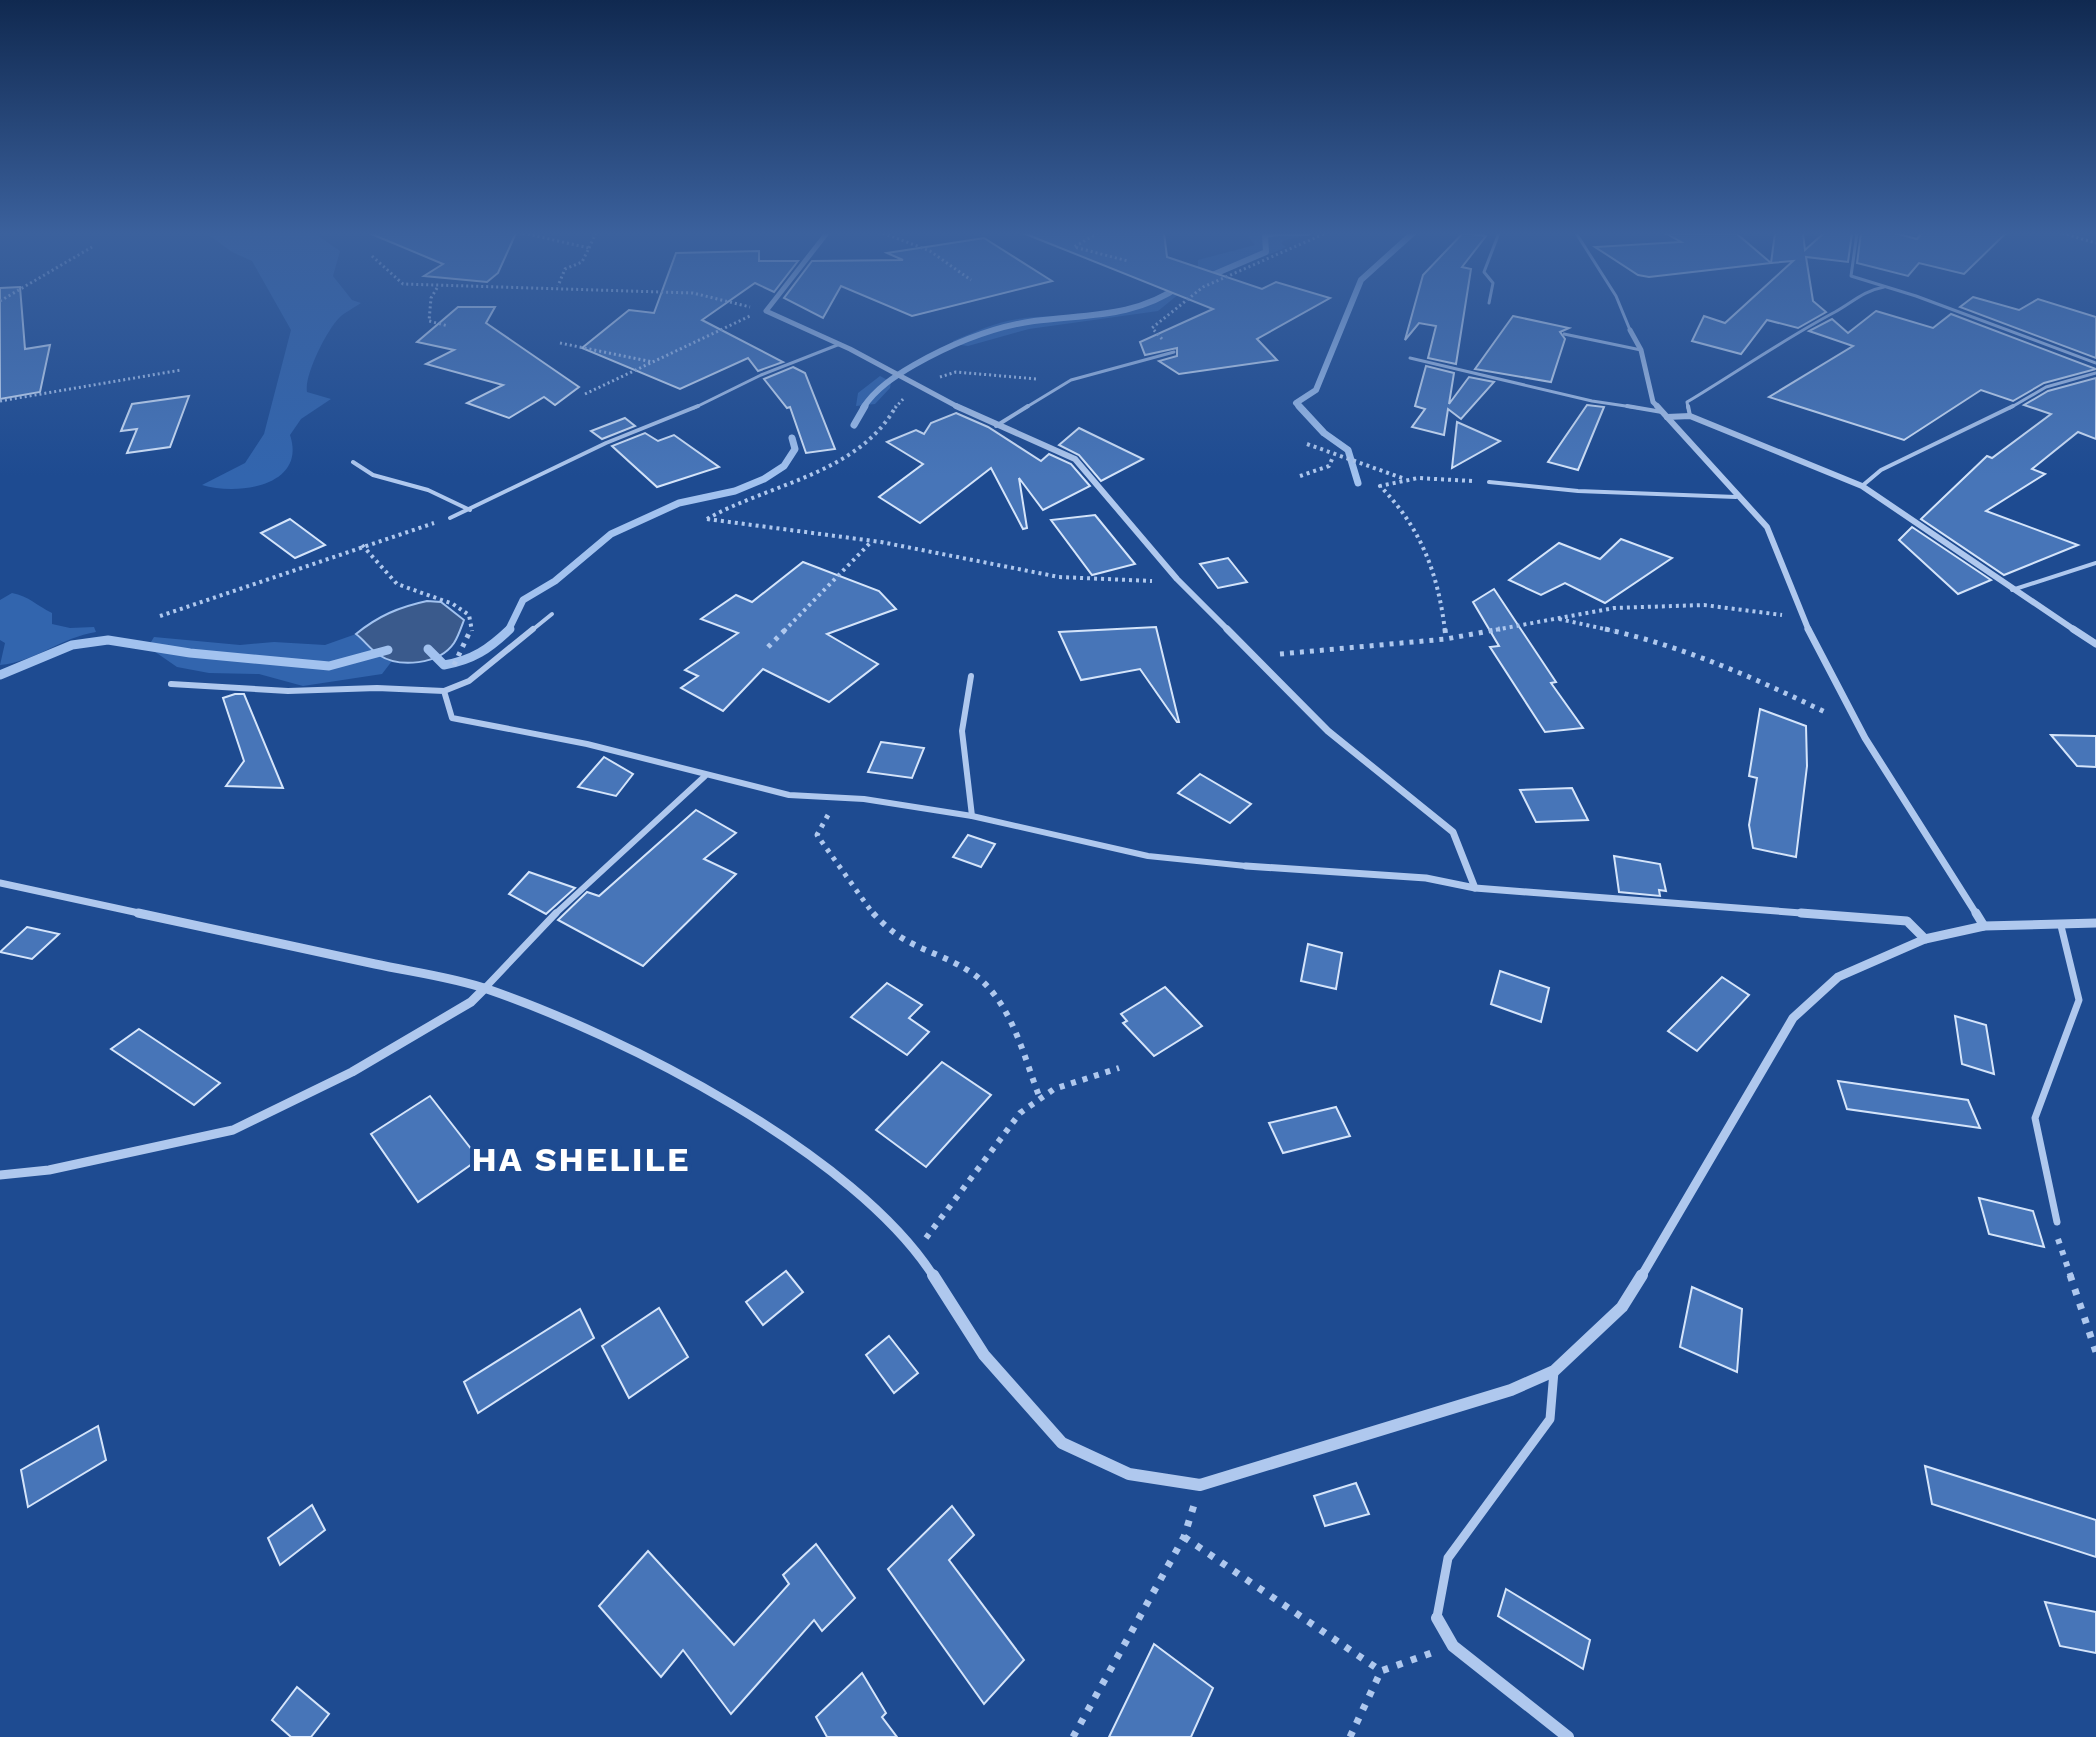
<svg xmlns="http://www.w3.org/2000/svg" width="2096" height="1737" font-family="'Work Sans',sans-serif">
  <rect width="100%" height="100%" fill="#1e4b91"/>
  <g fill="#3265ae">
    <path d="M206,233H314L340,251L333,276L352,300L361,303C354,308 345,312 339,318C327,330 304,375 307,392L331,399L301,419L290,435C307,486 238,496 202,485L245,463L264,434L291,330L252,261L232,252Z"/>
    <path d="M1246,233H1319L1285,240L1281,243L1286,247L1280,250L1190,285L1158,311L1029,329L968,346L954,344L953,341C974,332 996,322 1018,319C1061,312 1130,322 1164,294V288L1198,269V260L1255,245Z"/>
    <polygon points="880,376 891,382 890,388 875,404 856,406 858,393"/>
    <path d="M12,593C29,596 37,606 52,613V624L70,628L94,627L96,632C62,637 35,662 0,665L5,643L0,640V600Z"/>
    <polygon points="356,634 378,654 392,661 382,674 303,686 259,674 209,673 177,667 148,647 154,637 240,645 274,642 325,645"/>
  </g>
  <path fill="#3a5a8c" stroke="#a2c2ef" stroke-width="2" d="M427,601L441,602L464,620C461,628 458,637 454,643C439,665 399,668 379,655C371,650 364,640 356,634C378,616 399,607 427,601Z"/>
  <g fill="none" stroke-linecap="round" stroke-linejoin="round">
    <g stroke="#a2c2ef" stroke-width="6">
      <polyline points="1281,233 1308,233"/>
      <polyline points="1203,279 1266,252 1265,235 1278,233"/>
      <path d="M863,408C875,389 895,376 914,365C951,344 991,327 1034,321C1087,314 1134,318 1180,286"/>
      <polyline points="1301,408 1296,403 1316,390 1361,280 1413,233"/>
    </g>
    <g stroke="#a2c2ef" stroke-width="7">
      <polyline points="1299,406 1324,433 1348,450 1358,483"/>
      <polyline points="854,425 865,406"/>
      <polyline points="508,631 523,600 555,581 611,534 679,503 735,491 764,479 784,466 795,449 792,438"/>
    </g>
    <g stroke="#a2c2ef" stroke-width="9">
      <path d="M428,649L444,665C473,660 489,649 510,629"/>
      <polyline points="0,675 72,645 108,640 190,653 329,666 388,650"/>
    </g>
  </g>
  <g fill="#4775b8" stroke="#d4e4fa" stroke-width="2">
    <polygon points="369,233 516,233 498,273 487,282 424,276 443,264"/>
    <polygon points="1023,233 1164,233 1167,257 1262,289 1276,282 1330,298 1257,339 1277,360 1179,374 1159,361 1177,356 1177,348 1145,355 1140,342 1213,309"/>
    <polygon points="1463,233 1486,236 1462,267 1471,269 1456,364 1428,358 1436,326 1419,323 1405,340 1423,275"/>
    <polygon points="1665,233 1737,234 1771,263 1649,277 1638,275 1595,247 1681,242"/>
    <polygon points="1775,233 1803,233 1805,250 1824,233 1852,233 1848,262 1806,257 1813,301 1826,312 1798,328 1767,320 1741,354 1692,341 1704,316 1725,323 1793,261 1771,263"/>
    <polygon points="1861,233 1895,233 1917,239 1922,233 2006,233 1964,274 1919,263 1908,276 1857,263"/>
    <polygon points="984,238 1052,281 912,316 841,286 823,318 784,298 812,261 903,260 887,253"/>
    <polygon points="759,251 759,261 798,261 774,292 755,283 702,320 783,362 758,371 748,358 680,389 582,348 629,310 654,313 676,253"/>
    <polygon points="20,287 25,349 50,345 40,392 0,399 0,288"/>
    <polygon points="1973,297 2019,310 2038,299 2096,317 2096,358 1960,307"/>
    <polygon points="458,307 495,307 486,323 579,387 555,405 544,397 509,418 467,403 503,385 426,364 454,350 417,342"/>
    <polygon points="1876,311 1933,328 1951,314 2096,369 2044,383 2013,401 1981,390 1904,440 1769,397 1853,346 1809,331 1832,319 1848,333"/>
    <polygon points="1513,316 1569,328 1560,332 1565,339 1551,382 1475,369"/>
    <polygon points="1426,366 1454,373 1449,404 1469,377 1494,382 1461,419 1448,409 1444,435 1412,427 1425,409 1415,406"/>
    <polygon points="793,367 805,373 835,449 806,453 790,407 787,408 764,379"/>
    <polygon points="2096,378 2096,439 2078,432 2032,469 2045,474 1986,511 2078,545 2004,575 1921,519 1987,456 1992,458 2051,414 2024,405 2048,391"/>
    <polygon points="189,396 170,447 127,453 137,429 121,431 132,404"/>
    <polygon points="1587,405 1604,407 1578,470 1548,462"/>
    <polygon points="956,413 988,427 1041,461 1049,454 1071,464 1090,486 1043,510 1019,478 1027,528 1023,529 991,468 920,523 879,497 923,464 887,442 916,430 924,434 931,423"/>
    <polygon points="625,418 635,426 602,439 591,431"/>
    <polygon points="1457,422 1500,441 1452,468"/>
    <polygon points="1079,428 1143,459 1101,481 1079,455 1059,445"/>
    <polygon points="645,433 658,441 674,435 719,467 657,487 612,446"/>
    <polygon points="1095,515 1135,564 1092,575 1051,520"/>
    <polygon points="290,519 325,545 295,558 261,533"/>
    <polygon points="1912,527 1991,580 1958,594 1899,540"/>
    <polygon points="1621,539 1672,558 1605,603 1565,583 1541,595 1509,580 1559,543 1600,559"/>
    <polygon points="1228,558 1247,582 1218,588 1200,564"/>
    <polygon points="803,562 879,591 896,609 827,634 878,664 829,702 763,669 723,711 681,688 698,676 685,670 738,633 701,619 736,595 752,602"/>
    <polygon points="1494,589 1556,682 1551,683 1583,728 1545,732 1490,647 1499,646 1473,602"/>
    <polygon points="1156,627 1179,722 1177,722 1140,669 1081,680 1059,632"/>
    <polygon points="235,694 244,694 283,788 226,786 244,761 223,698"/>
    <polygon points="1760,709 1806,726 1807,766 1796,857 1753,848 1749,825 1757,778 1749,776"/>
    <polygon points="2051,735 2096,736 2096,767 2077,766"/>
    <polygon points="881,742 924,748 912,778 868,772"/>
    <polygon points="604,757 633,774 616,796 578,787"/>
    <polygon points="1200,774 1251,804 1230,823 1178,793"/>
    <polygon points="1572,788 1588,820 1536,822 1520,790"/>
    <polygon points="696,810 736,833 704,859 736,874 643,966 558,920 587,892 599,896"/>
    <polygon points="968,835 995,844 981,867 953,857"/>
    <polygon points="1614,856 1660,864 1666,891 1659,890 1660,896 1619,892"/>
    <polygon points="529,872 575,888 546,914 509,894"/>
    <polygon points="27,927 59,934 32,959 0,952"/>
    <polygon points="1308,944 1342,953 1336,989 1301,981"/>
    <polygon points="1500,971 1549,988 1541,1022 1491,1004"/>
    <polygon points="1722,977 1749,995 1697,1051 1668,1031"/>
    <polygon points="887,983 922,1005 909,1018 929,1032 907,1055 851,1017"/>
    <polygon points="1165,987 1202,1026 1154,1056 1123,1023 1127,1021 1121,1014"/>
    <polygon points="1955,1016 1986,1025 1994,1074 1962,1064"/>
    <polygon points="139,1029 220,1083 194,1105 111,1049"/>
    <polygon points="942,1062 991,1095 926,1167 876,1130"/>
    <polygon points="1838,1081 1968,1100 1980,1128 1847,1109"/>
    <polygon points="430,1096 479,1159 418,1202 371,1134"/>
    <polygon points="1336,1107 1350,1136 1283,1153 1269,1123"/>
    <polygon points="1979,1198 2033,1211 2044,1247 1989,1234"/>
    <polygon points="786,1271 803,1292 763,1325 746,1302"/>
    <polygon points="1692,1287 1742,1309 1737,1372 1680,1347"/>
    <polygon points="659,1308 688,1357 629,1398 602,1346"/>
    <polygon points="580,1309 594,1338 478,1413 464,1382"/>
    <polygon points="889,1336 918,1373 894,1393 866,1355"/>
    <polygon points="98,1426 106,1460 28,1507 21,1470"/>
    <polygon points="1925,1466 2096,1520 2096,1557 1932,1504"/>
    <polygon points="1356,1483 1369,1514 1325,1526 1314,1496"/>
    <polygon points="312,1505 325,1530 280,1565 268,1538"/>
    <polygon points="952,1506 974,1535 949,1560 1024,1660 984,1704 888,1569"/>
    <polygon points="816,1544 855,1598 822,1631 814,1620 731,1714 683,1650 661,1677 599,1606 648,1551 734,1645 789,1584 783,1575"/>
    <polygon points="1506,1589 1590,1640 1583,1669 1498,1616"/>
    <polygon points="2045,1602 2096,1612 2096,1653 2060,1646"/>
    <polygon points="1154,1644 1213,1688 1191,1737 1109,1737"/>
    <polygon points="862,1673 886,1713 882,1717 897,1737 827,1737 816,1717"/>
    <polygon points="297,1687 329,1714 311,1737 291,1737 272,1720"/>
  </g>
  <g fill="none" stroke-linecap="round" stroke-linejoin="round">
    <g stroke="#afc8ee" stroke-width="3" stroke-dasharray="2 3" stroke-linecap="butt">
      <polyline points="523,233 589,248 582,262 565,269 558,286"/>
      <polyline points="883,233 930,251 971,280"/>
      <polyline points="1098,233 1074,247 1128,261"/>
      <polyline points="2062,233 2096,243"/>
      <polyline points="589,248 596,233"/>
      <polyline points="372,256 403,284 693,293 750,307"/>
      <polyline points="437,288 431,298 429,321 448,326"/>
      <polyline points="0,301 92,247"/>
      <polyline points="1162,339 1152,328 1203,287 1326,233"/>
      <polyline points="560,343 653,362"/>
      <polyline points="940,377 956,372 1037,379"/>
      <polyline points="585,394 750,316"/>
      <polyline points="0,401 181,370"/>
      <polyline points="895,408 905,397"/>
    </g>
    <g stroke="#afc8ee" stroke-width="4" stroke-dasharray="3 4" stroke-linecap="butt">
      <polyline points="1307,444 1405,479"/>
      <polyline points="1300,476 1329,466 1333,457"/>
      <polyline points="707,519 881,542 1059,577 1152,581"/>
      <path d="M707,519C768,484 859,474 896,406"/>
      <polyline points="362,545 397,584 453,604 469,615 472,631"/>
      <polyline points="160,616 434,523"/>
      <polyline points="1559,619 1614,631"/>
      <polyline points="784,631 872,541"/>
      <path d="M1445,631C1438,573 1421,528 1380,486L1418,478L1472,481"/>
      <polyline points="1489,631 1614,608 1704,605 1782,615"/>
    </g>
    <g stroke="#afc8ee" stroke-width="5" stroke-dasharray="4 6" stroke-linecap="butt">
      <polyline points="1445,629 1446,639"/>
      <path d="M1605,629C1683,646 1755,678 1827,713"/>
      <polyline points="768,647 786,629"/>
      <polyline points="1280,654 1446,639 1500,629"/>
      <polyline points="454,665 471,629"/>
      <polyline points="828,815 817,835 874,915"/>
    </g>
    <g stroke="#afc8ee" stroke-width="6" stroke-dasharray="5 7" stroke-linecap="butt">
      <path d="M873,913C907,951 934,948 972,973C1011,1000 1023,1054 1039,1096"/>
      <polyline points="926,1238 1020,1113 1054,1089 1119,1068"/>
      <polyline points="2058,1239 2071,1277"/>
    </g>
    <g stroke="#afc8ee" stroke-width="7" stroke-dasharray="6 9" stroke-linecap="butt">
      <polyline points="2070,1275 2096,1352"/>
      <polyline points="1184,1537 1381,1671 1434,1652"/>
      <polyline points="1073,1737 1184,1537 1194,1505"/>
      <polyline points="1350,1737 1381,1671"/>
    </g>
    <g stroke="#afc8ee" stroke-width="3">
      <polyline points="1576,233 1616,296 1630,330"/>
      <polyline points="1857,233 1851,276 1916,296 2096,363"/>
      <polyline points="1489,303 1493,283 1484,272 1499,233"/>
      <polyline points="1564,334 1641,350"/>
      <polyline points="1410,358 1592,401 1639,408"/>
      <polyline points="694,408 761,375 840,344"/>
      <polyline points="1025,408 1071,380 1174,352"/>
      <path d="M1688,408L1687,402C1737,372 1784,339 1835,312C1853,302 1863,291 1884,287"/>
      <polyline points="2010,408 2046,387 2096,373"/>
    </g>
    <g stroke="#afc8ee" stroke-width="4">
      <polyline points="1627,406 1662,412"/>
      <polyline points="1688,406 1690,416"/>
      <polyline points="996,426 1028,406"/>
      <polyline points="353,462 373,475 428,490 470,510"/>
      <polyline points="1489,482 1578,491 1736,497"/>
      <polyline points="1862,486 1881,470 2013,406"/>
      <polyline points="450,518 606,443 698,406"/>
      <polyline points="2012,590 2096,563"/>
      <polyline points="531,631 552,614"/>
    </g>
    <g stroke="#afc8ee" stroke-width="6">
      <polyline points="971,676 962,731 972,816 1148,856 1246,866"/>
      <polyline points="171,684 288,691 377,688 444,691 452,718 587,744 789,795 864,799 972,816"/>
      <polyline points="444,691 469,681 533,629"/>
      <polyline points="554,915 705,776"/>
    </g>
    <g stroke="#afc8ee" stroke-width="7">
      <polyline points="485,988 556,913"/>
      <polyline points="2057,1222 2035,1118 2079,1000 2061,926"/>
    </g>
    <polyline stroke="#afc8ee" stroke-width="9" points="1437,1617 1448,1558 1550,1419 1554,1371"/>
    <g stroke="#afc8ee" stroke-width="5">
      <polyline points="827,233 766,311 850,349 960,408"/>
      <polyline points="1630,330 1641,350 1653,402 1659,408"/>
    </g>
    <g stroke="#afc8ee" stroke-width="6">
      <polyline points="956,406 1075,459 1177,579 1229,631"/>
      <polyline points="1657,406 1767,527 1809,631"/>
      <polyline points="1667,417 1690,416 1862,486 2076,631"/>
    </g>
    <g stroke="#afc8ee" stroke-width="7">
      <polyline points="1227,629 1328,731 1453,832 1475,888"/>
      <polyline points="1808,629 1865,738 1977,915"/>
      <polyline points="2073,629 2096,644"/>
      <polyline points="1246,866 1426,878 1475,888 1828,915"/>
      <polyline points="0,883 148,915"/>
    </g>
    <g stroke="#afc8ee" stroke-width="9">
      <path d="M138,913C217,930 296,947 375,964C412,972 452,977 487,989C624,1036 856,1154 934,1277"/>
      <polyline points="1801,913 1907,921 1925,939"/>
      <polyline points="1976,913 1984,926"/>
      <polyline points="0,1175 49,1170 233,1130 352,1072 471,1002 485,988"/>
      <polyline points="1641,1277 1793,1018 1838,977 1925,939 1984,926 2096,923"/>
    </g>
    <g stroke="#afc8ee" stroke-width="12">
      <polyline points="933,1275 984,1355 1062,1443 1129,1474 1200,1485 1511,1390 1554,1371 1622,1307 1642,1275"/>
      <polyline points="1437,1618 1453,1646 1568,1737"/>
    </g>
  </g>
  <linearGradient id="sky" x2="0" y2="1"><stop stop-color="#102950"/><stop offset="0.49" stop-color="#3b619d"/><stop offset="1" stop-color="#3b619d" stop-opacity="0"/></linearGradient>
  <rect width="2096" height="476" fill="url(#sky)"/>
  <g text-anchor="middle" stroke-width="8" stroke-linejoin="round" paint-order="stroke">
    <g font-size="34" font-weight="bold" letter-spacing="2" fill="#fff" stroke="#1e4b91">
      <text x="581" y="1171">HA SHELILE</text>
    </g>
  </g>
</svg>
